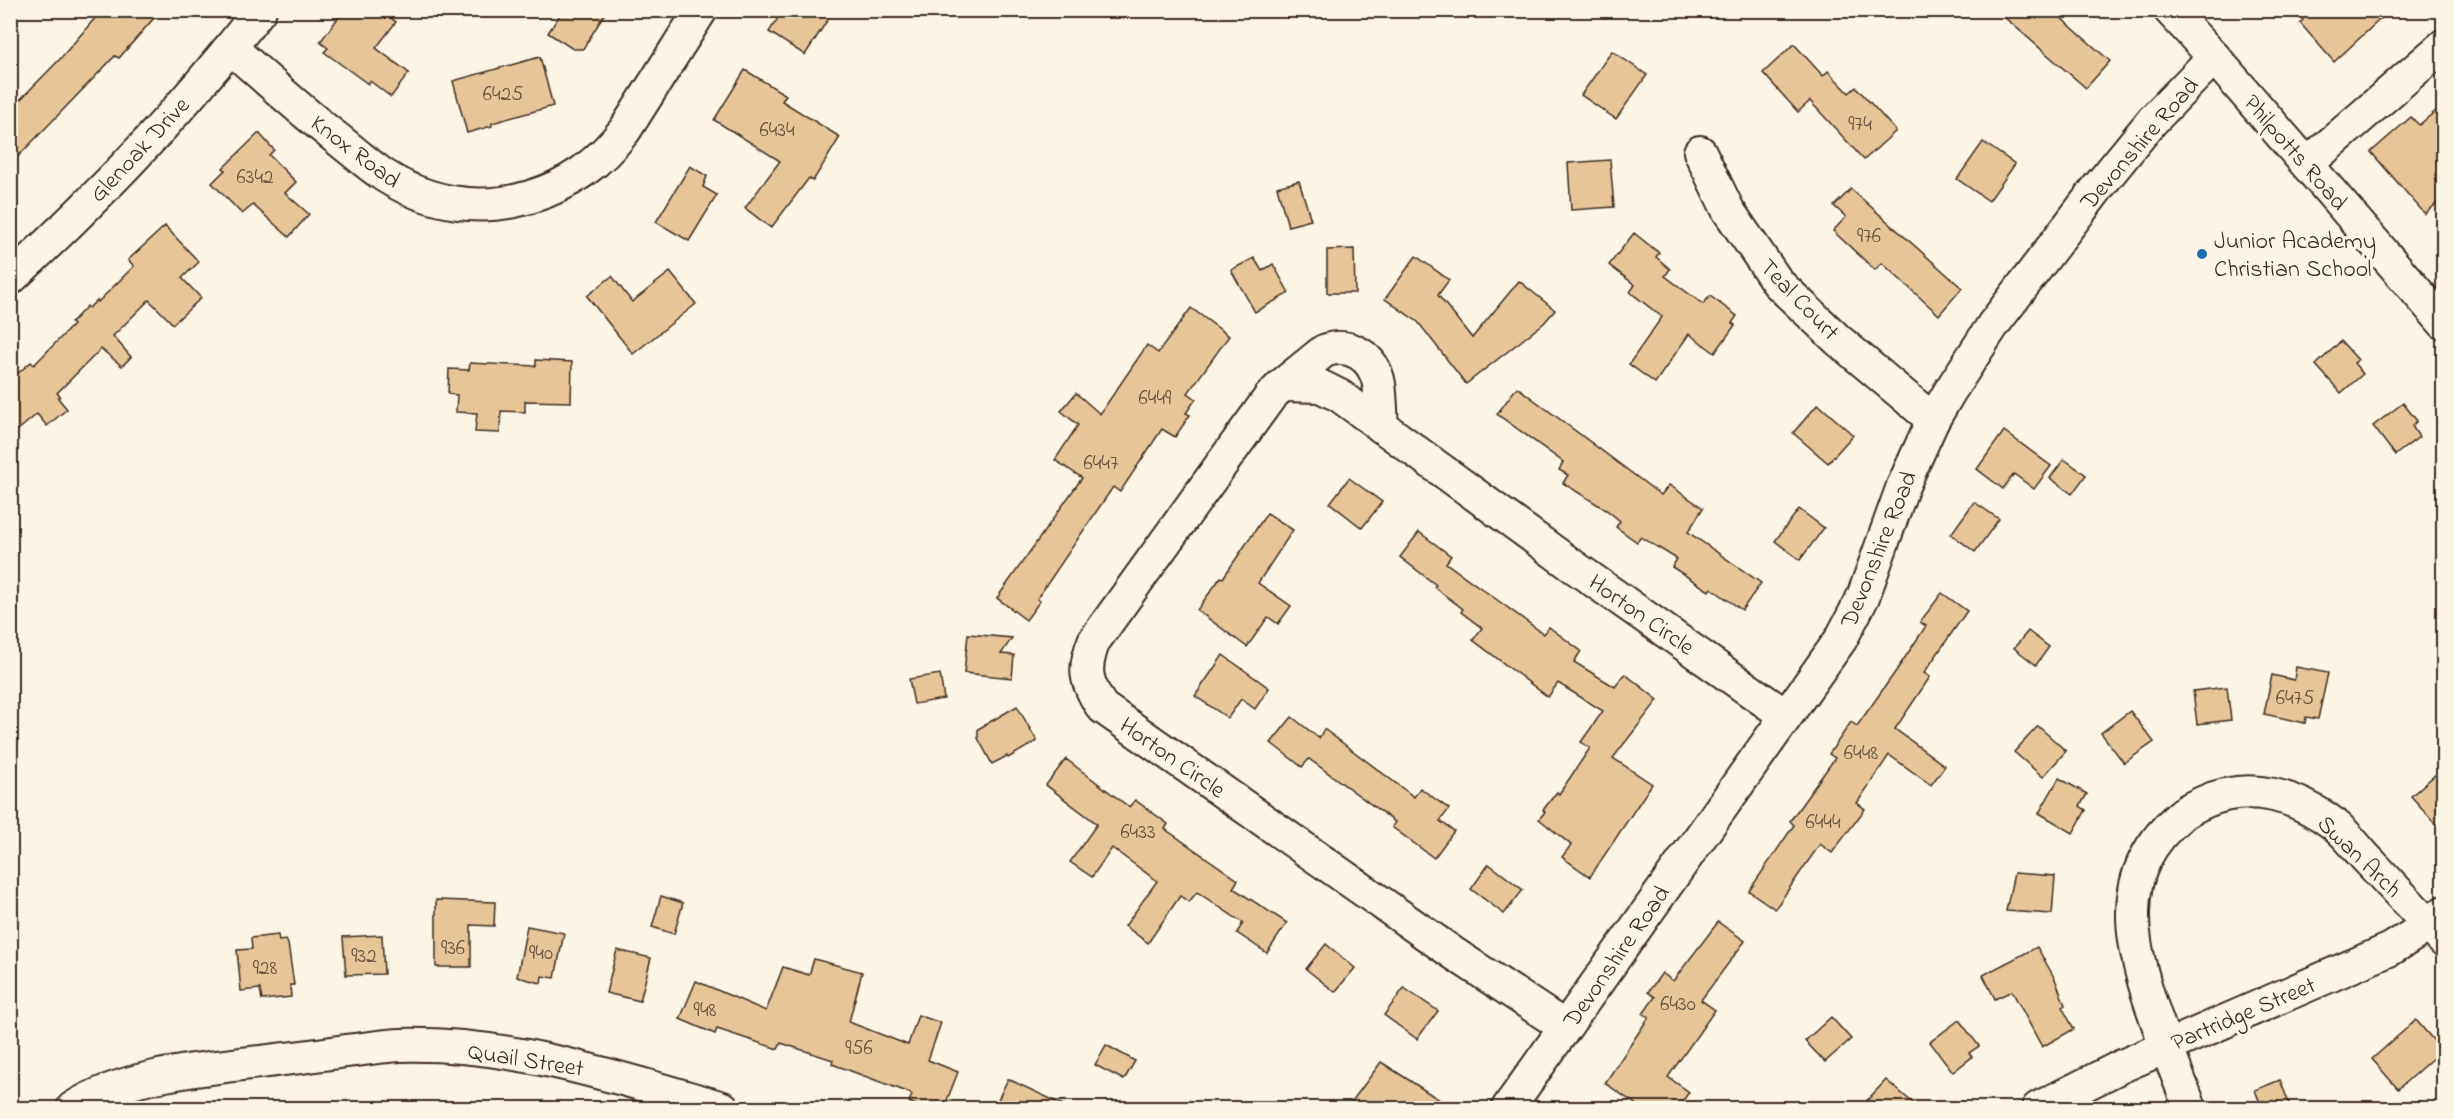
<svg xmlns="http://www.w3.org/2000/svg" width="2454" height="1119" font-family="'Indie Flower',sans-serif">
  <rect width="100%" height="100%" fill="#fcf5e5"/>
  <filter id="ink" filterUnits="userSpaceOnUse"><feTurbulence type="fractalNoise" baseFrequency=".0167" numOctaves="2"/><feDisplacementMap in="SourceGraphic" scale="12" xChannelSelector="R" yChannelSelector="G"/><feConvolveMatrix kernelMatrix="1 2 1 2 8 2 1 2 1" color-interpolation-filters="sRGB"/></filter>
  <g filter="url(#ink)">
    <g fill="#e8c599" stroke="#3b2a1e" stroke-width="1.5">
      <polygon points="102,10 161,10 119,58 115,56 10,165 10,110 60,59"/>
      <polygon points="344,10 381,10 396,22 376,48 409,73 391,97 370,81 368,84 324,52 328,48 320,42"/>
      <polygon points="563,10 607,10 583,49 573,49 548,33"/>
      <polygon points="783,10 834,10 805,55 769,32"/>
      <polygon points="1996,10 2052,10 2110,61 2086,88"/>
      <polygon points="2295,10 2390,10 2334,62 2300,23 2303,20"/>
      <polygon points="1794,44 1823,76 1828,71 1849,93 1856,87 1896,131 1864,160 1810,101 1798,112 1763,73"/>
      <polygon points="1612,51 1647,75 1616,119 1581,95"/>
      <polygon points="540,57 553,106 492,123 492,126 467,133 453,81"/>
      <polygon points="745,70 786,95 782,101 840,137 813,181 809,178 771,228 745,208 780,161 714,120"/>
      <polygon points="2444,104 2444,197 2425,214 2371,152 2411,117 2419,125"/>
      <polygon points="259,133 274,150 269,155 296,182 285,193 309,214 289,237 253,205 242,214 212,183 225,170 223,168"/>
      <polygon points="1983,142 2015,164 1989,201 1957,179"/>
      <polygon points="1610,160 1614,207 1571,210 1568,163"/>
      <polygon points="690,166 707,176 703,187 717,195 689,241 656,222"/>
      <polygon points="1299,181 1311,220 1288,226 1277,187"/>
      <polygon points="1851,189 1962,288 1939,315 1882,263 1875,270 1833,231 1846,217 1834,206"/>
      <polygon points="165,226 199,262 182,278 201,298 173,324 149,300 113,336 131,357 122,366 101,349 57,393 60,396 58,398 67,409 47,426 37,414 10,437 10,380 31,362 34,365 73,325 71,323 87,306 89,308 97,300 98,302 134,266 128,260"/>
      <polygon points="1634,233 1659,253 1656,257 1670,269 1665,276 1703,304 1710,296 1737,316 1732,323 1735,325 1715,353 1689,334 1655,383 1629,364 1662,317 1630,292 1635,285 1609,265"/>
      <polygon points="1354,249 1355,293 1327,293 1327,250"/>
      <polygon points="1416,256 1449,280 1438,295 1472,338 1519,281 1555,310 1544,323 1466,384 1418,322 1385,299"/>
      <polygon points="1254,258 1262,271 1273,264 1289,293 1255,312 1231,270"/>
      <polygon points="670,272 696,304 633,354 587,296 612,276 632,302"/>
      <polygon points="1191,308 1229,336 1188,393 1196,399 1186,413 1190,415 1175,437 1162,429 1120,492 1113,487 1037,599 1040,601 1026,620 997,598 1082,478 1055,460 1078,425 1061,411 1076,393 1100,414 1147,345 1158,353"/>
      <polygon points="2341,341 2358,360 2354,363 2363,374 2341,393 2316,365"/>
      <polygon points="536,360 572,362 571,402 525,401 525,412 501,411 500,433 475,432 477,413 456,412 457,395 448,394 449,369 469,370 470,363 536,366"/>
      <polygon points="1517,387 1661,495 1669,485 1703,508 1688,532 1761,583 1742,610 1711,588 1709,591 1672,567 1677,559 1641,537 1637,542 1616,527 1620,521 1608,511 1563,483 1568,475 1559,470 1563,462 1497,414"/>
      <polygon points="2403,403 2417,421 2412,426 2419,437 2395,455 2373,426"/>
      <polygon points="1818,404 1853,435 1828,463 1793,433"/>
      <polygon points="2004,431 2051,466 2034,489 2014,474 2003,489 1977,469"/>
      <polygon points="2064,459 2086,475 2072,494 2050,478"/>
      <polygon points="1349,478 1382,502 1362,528 1330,503"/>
      <polygon points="1974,502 1999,519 1975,552 1951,534"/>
      <polygon points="1799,509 1824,528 1800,560 1775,541"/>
      <polygon points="1267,513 1293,530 1258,583 1291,606 1278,624 1268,617 1247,647 1197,610 1221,577 1223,578"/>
      <polygon points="1419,532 1451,556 1446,563 1500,602 1544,634 1549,627 1581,651 1574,662 1615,687 1625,674 1658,700 1613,758 1652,784 1590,877 1562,857 1571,845 1539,819 1545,812 1543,810 1557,792 1559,794 1590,748 1581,742 1603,711 1558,683 1548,697 1473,640 1482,628 1461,612 1463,609 1434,587 1436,585 1400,557"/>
      <polygon points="1942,593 1967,611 1924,673 1930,677 1895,729 1945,766 1931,785 1889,755 1857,803 1865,809 1832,853 1820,844 1775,909 1749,891 1794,825 1790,821 1835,758 1829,754 1851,722 1857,726 1896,671 1926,626 1920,622"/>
      <polygon points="2028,631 2049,647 2036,665 2014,648"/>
      <polygon points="968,634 1012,638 1001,654 1014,655 1012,678 964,673"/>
      <polygon points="1223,655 1269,688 1255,709 1241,699 1228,718 1195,696"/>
      <polygon points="2296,667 2328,673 2318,719 2306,717 2305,723 2264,714 2272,675 2294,680"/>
      <polygon points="940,674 944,699 914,704 909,679"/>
      <polygon points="2227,687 2231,720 2197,724 2193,691"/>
      <polygon points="1017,706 1037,741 1008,758 1007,756 992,764 978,738 978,729"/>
      <polygon points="2130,711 2154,742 2124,763 2101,733"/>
      <polygon points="1292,717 1319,738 1324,729 1414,797 1420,788 1449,809 1440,821 1454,831 1434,858 1392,827 1395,822 1309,759 1302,767 1271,743"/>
      <polygon points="2038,726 2066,751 2043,777 2014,752"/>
      <polygon points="1066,759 1129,807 1135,800 1168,824 1165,829 1238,880 1233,888 1287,923 1267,953 1237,933 1243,923 1197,892 1189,902 1180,896 1148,943 1125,926 1157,881 1112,848 1092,877 1070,862 1097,824 1046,785"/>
      <polygon points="2444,767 2444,833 2411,796"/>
      <polygon points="2059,778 2087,794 2080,806 2086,810 2073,833 2039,813"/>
      <polygon points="1489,864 1523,890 1504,914 1471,889"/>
      <polygon points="2014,873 2055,876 2052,914 2006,911"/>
      <polygon points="661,896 683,903 674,934 652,927"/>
      <polygon points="436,900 495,902 494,926 471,925 471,967 436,967"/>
      <polygon points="1718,922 1745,941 1701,1000 1715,1010 1668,1077 1689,1092 1678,1108 1641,1108 1605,1083 1649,1017 1643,1014 1655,997 1648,992 1662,973 1673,981"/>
      <polygon points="527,926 564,933 555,978 542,976 541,983 517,977"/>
      <polygon points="278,935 279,941 286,940 288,944 294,985 290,985 291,997 262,1000 260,989 241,991 237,950 252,949 251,938"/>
      <polygon points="382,935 384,974 346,975 343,937"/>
      <polygon points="1326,944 1355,968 1335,992 1306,969"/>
      <polygon points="2037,947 2055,979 2065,1005 2062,1007 2074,1029 2042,1047 2012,991 1995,999 1983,975"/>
      <polygon points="617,950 651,958 640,1001 606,993"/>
      <polygon points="814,959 862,972 849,1022 908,1045 918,1015 941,1023 928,1060 958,1072 944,1108 923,1108 909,1102 912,1095 910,1093 832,1064 833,1060 781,1043 778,1049 717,1029 715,1034 680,1019 696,981 766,1011 783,967 809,975"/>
      <polygon points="1404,988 1438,1011 1417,1039 1384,1015"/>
      <polygon points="1831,1017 1851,1039 1825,1062 1805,1041"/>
      <polygon points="1959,1020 1979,1046 1969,1053 1972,1057 1953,1072 1930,1042"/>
      <polygon points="2416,1020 2442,1050 2398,1089 2372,1059"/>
      <polygon points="1106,1045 1135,1061 1124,1080 1095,1065"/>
      <polygon points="1381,1062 1452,1108 1347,1108"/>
      <polygon points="1008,1079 1070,1108 994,1108"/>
      <polygon points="1886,1080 1919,1108 1860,1108"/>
      <polygon points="2280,1080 2291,1108 2262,1108 2255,1090"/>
    </g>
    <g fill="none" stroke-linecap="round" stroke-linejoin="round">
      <g stroke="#3b2a1e" stroke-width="36">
        <g id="minor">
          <polyline points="2170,10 2214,57 2444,323"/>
          <path d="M231,48C265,78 299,109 335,137C352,150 368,165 385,176C429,204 481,212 530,197C570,185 599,163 625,130L701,10"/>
          <polyline points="1700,152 1728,210 1778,283 1838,340 1933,420"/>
          <polyline points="2307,164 2444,45"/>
          <path d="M10,279C100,196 185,107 260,10"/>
          <path d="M1282,385L1324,351C1350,341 1374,357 1379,384C1381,398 1381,413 1382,427"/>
          <path d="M1565,1027L1453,953L1102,707C1085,681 1083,669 1094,641L1270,397L1282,385L1320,386L1340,396L1573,566L1786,716"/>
          <path d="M73,1108C119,1078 189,1070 242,1064C277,1060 311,1056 346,1051C364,1049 382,1046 400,1045C512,1042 617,1077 723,1108"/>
          <polyline points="1508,1108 1841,639 1863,597 1903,486 1933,420 1950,391 1993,325 2099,186 2152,121 2214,57"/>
          <polyline points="2038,1108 2122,1066 2391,949 2429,925 2444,912"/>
          <path d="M2190,1108C2170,1054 2132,971 2133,913C2133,872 2150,841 2181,815C2188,809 2196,806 2204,802C2250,781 2297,796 2335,825C2348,835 2358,850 2369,861C2394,888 2419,914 2444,941"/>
        </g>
      </g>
      <use href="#minor" stroke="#fcf5e5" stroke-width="32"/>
    </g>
  </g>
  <circle fill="#1f6fb2" stroke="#fcf5e5" stroke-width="2" cx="2202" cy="254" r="6"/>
  <g text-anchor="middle" stroke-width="6" stroke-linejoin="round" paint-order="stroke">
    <g font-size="21" fill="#66513d">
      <text x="503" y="100">6425</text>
      <text x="1860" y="130">974</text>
      <text x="777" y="136">6434</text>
      <text x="255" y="183">6342</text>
      <text x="1869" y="242">976</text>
      <text x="1155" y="404">6449</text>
      <text x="1101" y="469">6447</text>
      <text x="2295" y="704">6475</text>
      <text x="1861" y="759">6448</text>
      <text x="1823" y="828">6444</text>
      <text x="1138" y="838">6433</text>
      <text x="453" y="954">936</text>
      <text x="541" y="959">940</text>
      <text x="364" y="962">932</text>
      <text x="265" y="974">928</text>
      <text x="1678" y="1010">6430</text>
      <text x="705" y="1016">948</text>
      <text x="859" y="1054">956</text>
    </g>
    <g font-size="24" fill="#3b2a1e" stroke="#fcf5e5">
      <text transform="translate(2139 143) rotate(-49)" y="8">Devonshire Road</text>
      <text transform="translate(139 149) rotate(-47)" y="8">Glenoak Drive</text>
      <text transform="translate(356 151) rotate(37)" y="8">Knox Road</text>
      <text transform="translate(2296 152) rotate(49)" y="8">Philpotts Road</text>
      <text transform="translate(1800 299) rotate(46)" y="8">Teal Court</text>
      <text transform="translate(1878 549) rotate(-68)" y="8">Devonshire Road</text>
      <text transform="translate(1642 614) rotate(35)" y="8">Horton Circle</text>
      <text transform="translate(1173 757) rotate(35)" y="8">Horton Circle</text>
      <text transform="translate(2360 856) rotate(44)" y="8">Swan Arch</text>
      <text transform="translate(1616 956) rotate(-55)" y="8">Devonshire Road</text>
      <text transform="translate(2243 1013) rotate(-23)" y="8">Partridge Street</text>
      <text transform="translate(526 1059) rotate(9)" y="8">Quail Street</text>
    </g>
    <g font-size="24" fill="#3b2a1e" stroke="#fcf5e5" text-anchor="start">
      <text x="2214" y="248">Junior Academy<tspan x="2214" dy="28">Christian School</tspan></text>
    </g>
  </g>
  <rect width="2454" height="1119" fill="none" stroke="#fcf5e5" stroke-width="36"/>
  <rect x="18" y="18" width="2418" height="1083" fill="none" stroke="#3b2a1e" stroke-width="2" filter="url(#ink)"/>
</svg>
